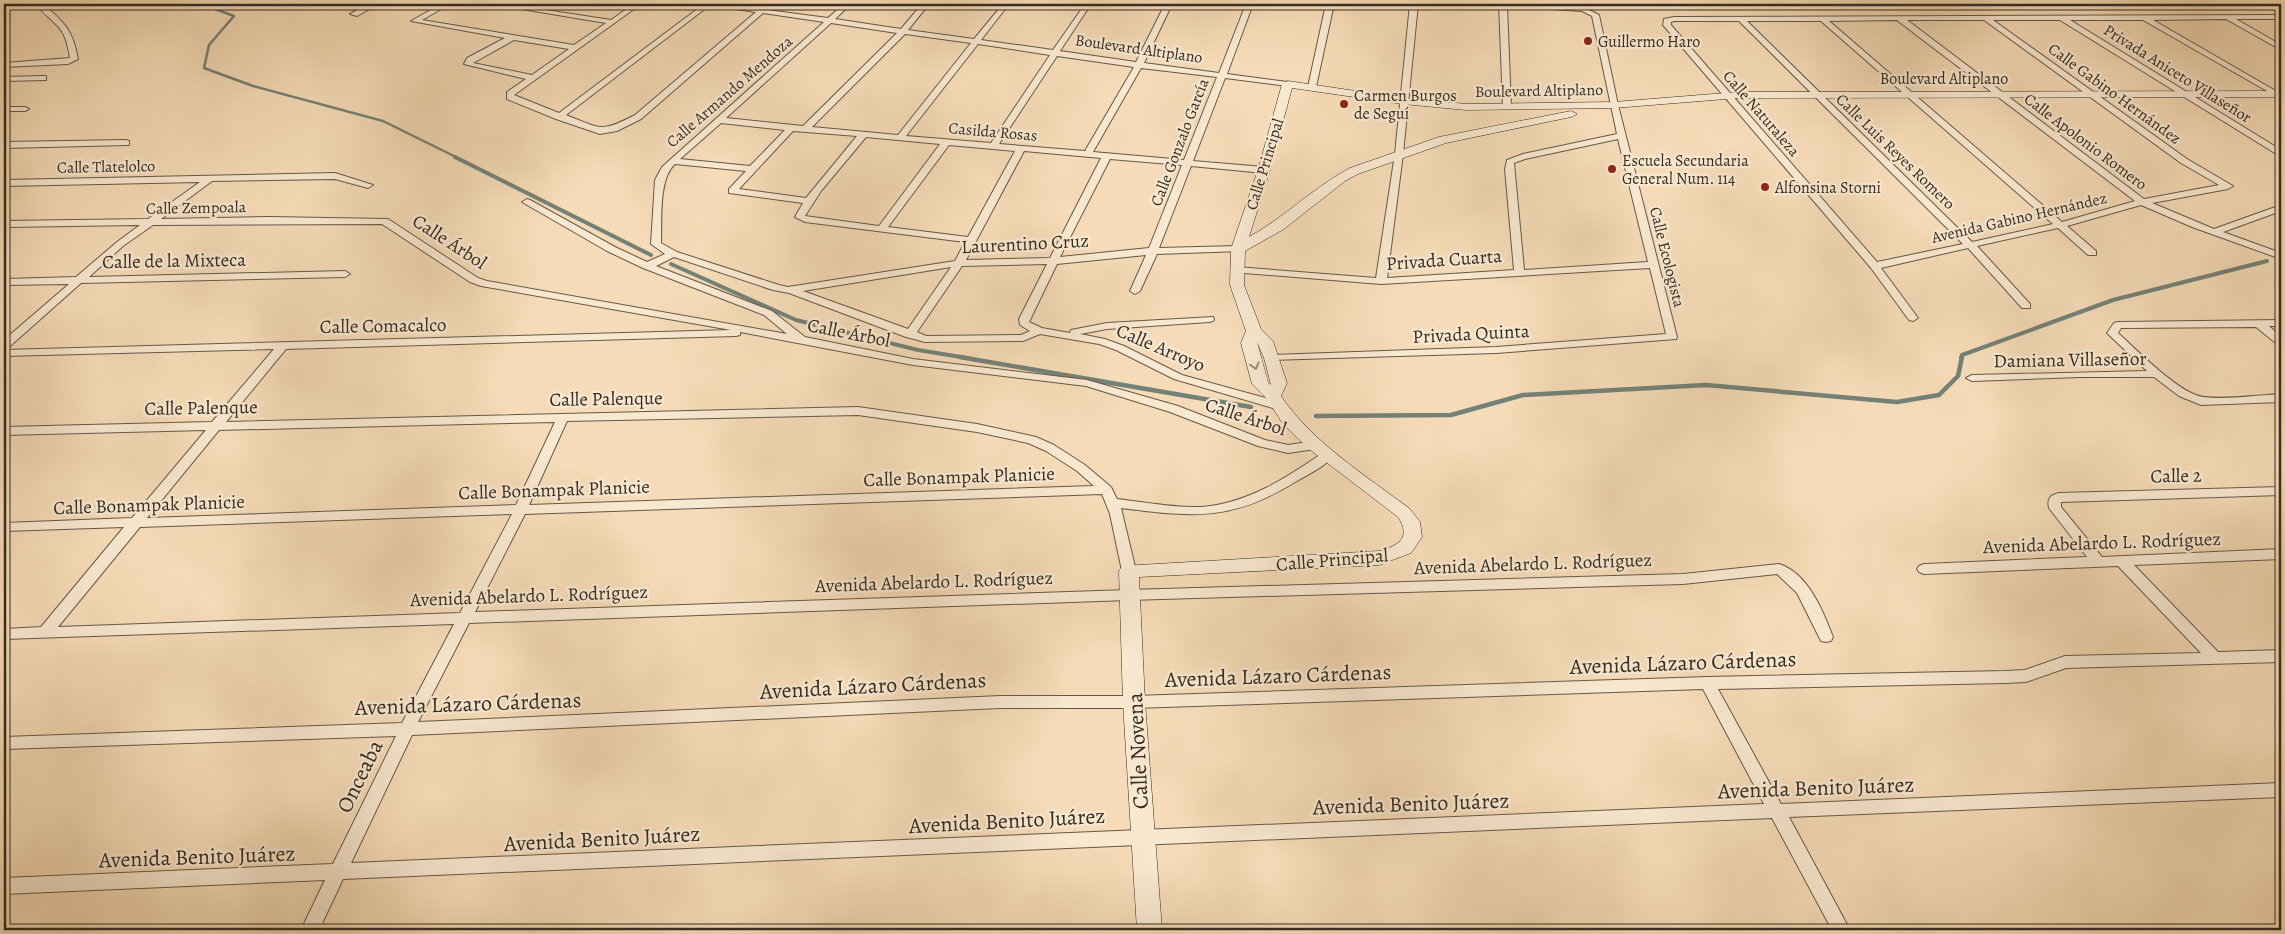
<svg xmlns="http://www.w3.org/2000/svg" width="2285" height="934" font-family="Alegreya,serif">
  <rect width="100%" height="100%" fill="#f5dbb7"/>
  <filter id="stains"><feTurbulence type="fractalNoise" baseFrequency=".004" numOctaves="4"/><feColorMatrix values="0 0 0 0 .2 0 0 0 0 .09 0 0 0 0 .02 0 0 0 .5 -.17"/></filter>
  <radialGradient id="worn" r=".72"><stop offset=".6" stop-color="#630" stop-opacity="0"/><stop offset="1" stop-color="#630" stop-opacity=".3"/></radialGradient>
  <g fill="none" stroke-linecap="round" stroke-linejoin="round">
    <polyline stroke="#738277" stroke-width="2.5" points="201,4 234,16 209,45 204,68 253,86 383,121 458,158"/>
    <g stroke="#738277" stroke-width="4">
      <polyline points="455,157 651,255"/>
      <polyline points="671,264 796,320 918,350 967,358"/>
      <polyline points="1961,358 1962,355 2113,300 2267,261"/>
    </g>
    <g stroke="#738277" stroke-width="4.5">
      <polyline points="960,357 1251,407"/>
      <polyline points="1316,416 1451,415 1523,395 1706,385 1897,402 1939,395 1958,376 1962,357"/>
    </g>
    <g stroke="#665846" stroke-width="2">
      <g id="street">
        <path d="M36,4H43C64,22 73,30 78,59L68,64L4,67V63L70,58C64,21 55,28 36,4Z"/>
        <polygon points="369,4 378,4 357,16 350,14"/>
        <path d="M441,4H450L422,20L574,45L606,23L491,4H507L611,20L634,4H641L514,95L559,113L704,4H726L760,9L766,5L770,7L767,10L828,18L844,4H851L835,19L901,29L922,4H929L908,30L974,39L1003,4H1009L981,40L1053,50L1085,4H1091L1060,51L1136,62L1165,4H1172L1144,63L1219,73L1246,4H1253L1227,74L1288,82L1292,84L1288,86L1225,78L1193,161L1264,167L1268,170L1264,173L1191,166L1159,248L1238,246L1242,247V251L1157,254L1140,291L1135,294L1130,291L1146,255L1057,264L1029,322L1042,328L1070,333L1071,330L1107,323L1213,317L1214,319L1213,321L1209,322L1107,329L1080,334L1105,339L1124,346L1182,375L1284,403L1286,406L1284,409H1276L1174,379L1116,350L1099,344L1040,334L1023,341L925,342L906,337L789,293L773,290L674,257L656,266L772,311L805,337L913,359L1087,380L1178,406L1265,440L1288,445L1315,441L1321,445L1315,449L1288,453L1258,446L1170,412L1086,386L913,365L740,332V335L736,336L286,349L226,422L858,407L977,424L1036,437L1054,445L1085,465L1111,487L1117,499C1145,502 1173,508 1201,507C1247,504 1288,477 1324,452L1328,451L1334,455C1326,466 1309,474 1297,481C1230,522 1195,517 1121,508L1136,571L1134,574H1124L1122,571L1110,514L1102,494L525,514L475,612L1128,590L1683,574L1779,564C1808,573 1823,611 1833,637L1831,641L1826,642L1821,641L1797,593L1777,574L1683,584L1128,600L469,623L418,722L1000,696H1134L1707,677L2006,671L2025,670L2065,656L2201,653L2118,566L1924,574L1919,572L1917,569L1919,566L1924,564L2087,557L2049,508C2047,499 2050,495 2059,493L2281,487V495L2061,502V507L2102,557L2281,549V559L2134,565L2218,652L2281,650V662L2066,668L2026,682L2006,683L1718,689L1781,804L2281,783V797L1789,817L1850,930H1832L1772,818L343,879L319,930H301L325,880L4,894V878L333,864L396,736L4,749V737L402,723L454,624L4,639V629L41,627L124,527L4,531V523L132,518L206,430L4,435V427L212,422L274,349L4,356V350L731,330L481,286L470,282L382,224L153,225L123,246L89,277L345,271L350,274L345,277L81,283L8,348L4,349V340L69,284L4,285V279L76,277L117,242L140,225L4,227V221L148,219L200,182L4,186V180L335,173L373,185L368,188L335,179L212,181L161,219L268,217L388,219L478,278L487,281L787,334L764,315L643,268L607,251L522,202L527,199L530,200L615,247L647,262L665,254L651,244L655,180L662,167L824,22L763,13L641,119L617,131L600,134L556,119L507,99V92L526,79L464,64L467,58L505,38L411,21ZM710,5L756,12L635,115C600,133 602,129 566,115ZM831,23L897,33L803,126L726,118ZM905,34L971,43L898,135L812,127ZM514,40L569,49L532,75L473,63ZM978,44L1050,55L991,143L906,136ZM1057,56L1134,67L1085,151L999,144ZM1141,68L1217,77L1184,160L1093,152ZM721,123L785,130L750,166L680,159ZM793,131L857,136L806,198L739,189ZM866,137L940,144L879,226L805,216L821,191ZM949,145L1015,151L968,237L888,227ZM1024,151L1101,158L1050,258L966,260ZM1110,159L1182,165L1149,248L1060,257ZM675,164L746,171L729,189V193L803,203L795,217L805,222L965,242L955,261L788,287L779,285L677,252L661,243C662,221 658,179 675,164ZM1047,264L1019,319L1020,325L1030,331L1021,335L926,336L917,332L962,266ZM951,267L908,329L803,291ZM858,415L977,432L1028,443L1046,451L1077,471L1094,486L529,505L567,421ZM555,422L516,505L147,518L219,430ZM512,514L460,613L58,627L140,527ZM1703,689L1764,804L351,863L412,735L1000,708H1134Z"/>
        <polygon points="1326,4 1334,4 1316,87 1312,89 1308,87"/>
        <path d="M1410,4H1418L1403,154L1387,278L1514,270L1505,169L1507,160L1523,154L1617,134L1592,16L1582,11L1507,6L1511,107L1507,109L1503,107L1499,4L1583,7L1599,15L1618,105L1677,337L1676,339L1496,353L1268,360L1266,358L1272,355L1496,347L1666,334L1650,268L1381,284L1232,272V268L1236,267L1376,278L1395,154ZM1618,139L1648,262L1524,270L1514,163L1525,159Z"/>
        <path d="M2281,15V19H2236L2281,45V50L2226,19L2153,20L2281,94V99L2143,20H2070L2281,150V154L2278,155L2060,20H1993L2187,159L2233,186L2228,189L2152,203L2214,229L2281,205V211L2223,232L2281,253V259L2192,227L2141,205L2067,226L2096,251V255H2088L2058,228L1977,246L2030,304V308H2022L1968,248L1881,268L1918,318L1913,321L1909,320L1871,268L1663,25L1664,19L1674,17ZM1898,20V21L2135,201L2062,222L1829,21ZM1907,20H1984L2181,163L2219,185L2144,199ZM1674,21H1739L1963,244L1877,262L1671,25V22ZM1747,21H1821L2053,224L1972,242Z"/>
        <polygon points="43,76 46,76 46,80 4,81 4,77"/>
        <polygon points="4,107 25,107 29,109 25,111 4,111"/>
        <polygon points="126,140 129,141 129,145 4,148 4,142"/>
        <path d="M2281,320V326H2269L2281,337V345L2277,344L2256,327L2121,328L2118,333C2136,349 2180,395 2204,397C2227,400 2257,395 2281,394V402L2201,405L2179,396L2154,377H2080L1972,381L1966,378L1972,375L2147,371L2107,333L2114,323L2118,322Z"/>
      </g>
    </g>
    <g stroke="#362c21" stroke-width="1">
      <path id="secondary" d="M1288,81L1403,98L1466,104L1614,102L1738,92L2281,91V97L1738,98L1614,108L1466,110L1403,104L1292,88L1270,170L1249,237C1285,217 1314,187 1350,168L1439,137L1571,111L1577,114L1571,117L1446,143L1358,174L1345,181L1284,229L1245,251L1244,285L1261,329L1273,341L1287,383L1281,396C1313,443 1365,475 1410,509L1420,522L1422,537L1411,553L1379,565L1139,577L1145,702L1162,930H1137L1123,702L1119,571L1122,566L1379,551C1398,546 1412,538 1398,517L1309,449L1283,424L1267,399L1252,384L1241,343L1246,331L1230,285L1231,249L1258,170L1282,84ZM1257,342L1264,358L1271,385L1268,382Z"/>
    </g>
    <use href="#street" fill="#f8e8d0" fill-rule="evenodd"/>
    <use href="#secondary" fill="#f8e8d0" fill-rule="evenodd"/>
  </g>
  <defs><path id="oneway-chevron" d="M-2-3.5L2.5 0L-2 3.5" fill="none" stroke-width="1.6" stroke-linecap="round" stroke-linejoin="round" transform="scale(1.25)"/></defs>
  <use stroke="#978a78" href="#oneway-chevron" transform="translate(1255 366) rotate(75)"/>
  <g fill="#8f2418" stroke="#f8e8d0" stroke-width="2">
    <circle cx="1588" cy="41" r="5"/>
    <circle cx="1344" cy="104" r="5"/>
    <circle cx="1612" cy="169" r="5"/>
    <circle cx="1765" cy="187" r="5"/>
  </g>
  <g text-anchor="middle" stroke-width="4.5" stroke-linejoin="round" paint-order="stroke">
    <g font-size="16" fill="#362c21" stroke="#f8e8d0" text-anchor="start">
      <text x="1598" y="47">Guillermo Haro</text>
      <text x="1354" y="101">Carmen Burgos<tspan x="1354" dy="18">de Seguí</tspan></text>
      <text x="1622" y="166">Escuela Secundaria<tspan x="1622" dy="18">General Num. 114</tspan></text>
      <text x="1775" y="193">Alfonsina Storni</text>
    </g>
    <g font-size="16" fill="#362c21" stroke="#f8e8d0">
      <text transform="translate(1139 48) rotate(8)" y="6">Boulevard Altiplano</text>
      <text transform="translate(2178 73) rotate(32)" y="6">Privada Aniceto Villaseñor</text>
      <text x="1944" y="84">Boulevard Altiplano</text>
      <text transform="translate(1539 90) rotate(-1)" y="6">Boulevard Altiplano</text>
      <text transform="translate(729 91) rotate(-41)" y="6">Calle Armando Mendoza</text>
      <text transform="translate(2115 93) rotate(36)" y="6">Calle Gabino Hernández</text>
      <text transform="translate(1762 113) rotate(49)" y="6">Calle Naturaleza</text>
      <text transform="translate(993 131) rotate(5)" y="6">Casilda Rosas</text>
      <text transform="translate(2086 141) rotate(37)" y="6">Calle Apolonio Romero</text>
      <text transform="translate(1179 142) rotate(-69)" y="6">Calle Gonzalo García</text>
      <text transform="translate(1896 151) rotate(44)" y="6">Calle Luis Reyes Romero</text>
      <text transform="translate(1264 164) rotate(-73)" y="6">Calle Principal</text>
      <text transform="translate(106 166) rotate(-1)" y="6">Calle Tlatelolco</text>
      <text transform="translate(196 207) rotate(-1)" y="6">Calle Zempoala</text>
      <text transform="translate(2019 217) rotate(-13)" y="6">Avenida Gabino Hernández</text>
      <text transform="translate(1668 257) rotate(76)" y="6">Calle Ecologista</text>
    </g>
    <g font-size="19" fill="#362c21" stroke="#f8e8d0">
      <text transform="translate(450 241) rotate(33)" y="7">Calle Árbol</text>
      <text transform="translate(1025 243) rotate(-3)" y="7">Laurentino Cruz</text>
      <text transform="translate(1444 259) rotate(-4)" y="7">Privada Cuarta</text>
      <text transform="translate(174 260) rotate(-1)" y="7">Calle de la Mixteca</text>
      <text transform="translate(383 325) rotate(-1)" y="7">Calle Comacalco</text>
      <text transform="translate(849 332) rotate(11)" y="7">Calle Árbol</text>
      <text transform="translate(1471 333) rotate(-3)" y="7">Privada Quinta</text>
      <text transform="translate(1161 347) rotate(23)" y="7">Calle Arroyo</text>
      <text transform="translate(2070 359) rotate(-1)" y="7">Damiana Villaseñor</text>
      <text transform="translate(606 398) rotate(-1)" y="7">Calle Palenque</text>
      <text transform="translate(201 407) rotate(-1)" y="7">Calle Palenque</text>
      <text transform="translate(1246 416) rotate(18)" y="7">Calle Árbol</text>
      <text transform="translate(2176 475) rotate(-1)" y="7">Calle 2</text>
      <text transform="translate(959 476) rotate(-2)" y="7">Calle Bonampak Planicie</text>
      <text transform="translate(554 489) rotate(-2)" y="7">Calle Bonampak Planicie</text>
      <text transform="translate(149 504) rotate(-2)" y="7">Calle Bonampak Planicie</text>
      <text transform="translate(2102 542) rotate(-2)" y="7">Avenida Abelardo L. Rodríguez</text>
      <text transform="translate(1332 559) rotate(-5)" y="7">Calle Principal</text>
      <text transform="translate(1533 563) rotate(-2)" y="7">Avenida Abelardo L. Rodríguez</text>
      <text transform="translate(934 581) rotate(-2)" y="7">Avenida Abelardo L. Rodríguez</text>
      <text transform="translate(529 595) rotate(-2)" y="7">Avenida Abelardo L. Rodríguez</text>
    </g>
    <g font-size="22" fill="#362c21" stroke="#f8e8d0">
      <text transform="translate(1683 662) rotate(-2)" y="8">Avenida Lázaro Cárdenas</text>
      <text transform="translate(1278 675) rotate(-2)" y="8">Avenida Lázaro Cárdenas</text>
      <text transform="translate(873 685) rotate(-3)" y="8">Avenida Lázaro Cárdenas</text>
      <text transform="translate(468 703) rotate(-2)" y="8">Avenida Lázaro Cárdenas</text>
      <text transform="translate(1137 751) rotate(-93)" y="8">Calle Novena</text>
      <text transform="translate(359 776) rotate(-64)" y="8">Onceaba</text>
      <text transform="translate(1816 787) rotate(-2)" y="8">Avenida Benito Juárez</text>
      <text transform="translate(1411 803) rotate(-2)" y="8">Avenida Benito Juárez</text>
      <text transform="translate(1007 820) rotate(-3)" y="8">Avenida Benito Juárez</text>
      <text transform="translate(602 838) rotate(-3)" y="8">Avenida Benito Juárez</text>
      <text transform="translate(197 856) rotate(-2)" y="8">Avenida Benito Juárez</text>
    </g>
  </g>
  <rect width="2285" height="934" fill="none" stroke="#f5dbb7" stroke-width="20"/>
  <rect x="5" y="5" width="2275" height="924" fill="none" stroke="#362c21" stroke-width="2.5"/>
  <rect x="10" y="10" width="2265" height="914" fill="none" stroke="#362c21"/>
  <rect width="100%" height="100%" filter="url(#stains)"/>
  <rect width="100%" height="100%" fill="url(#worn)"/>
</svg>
